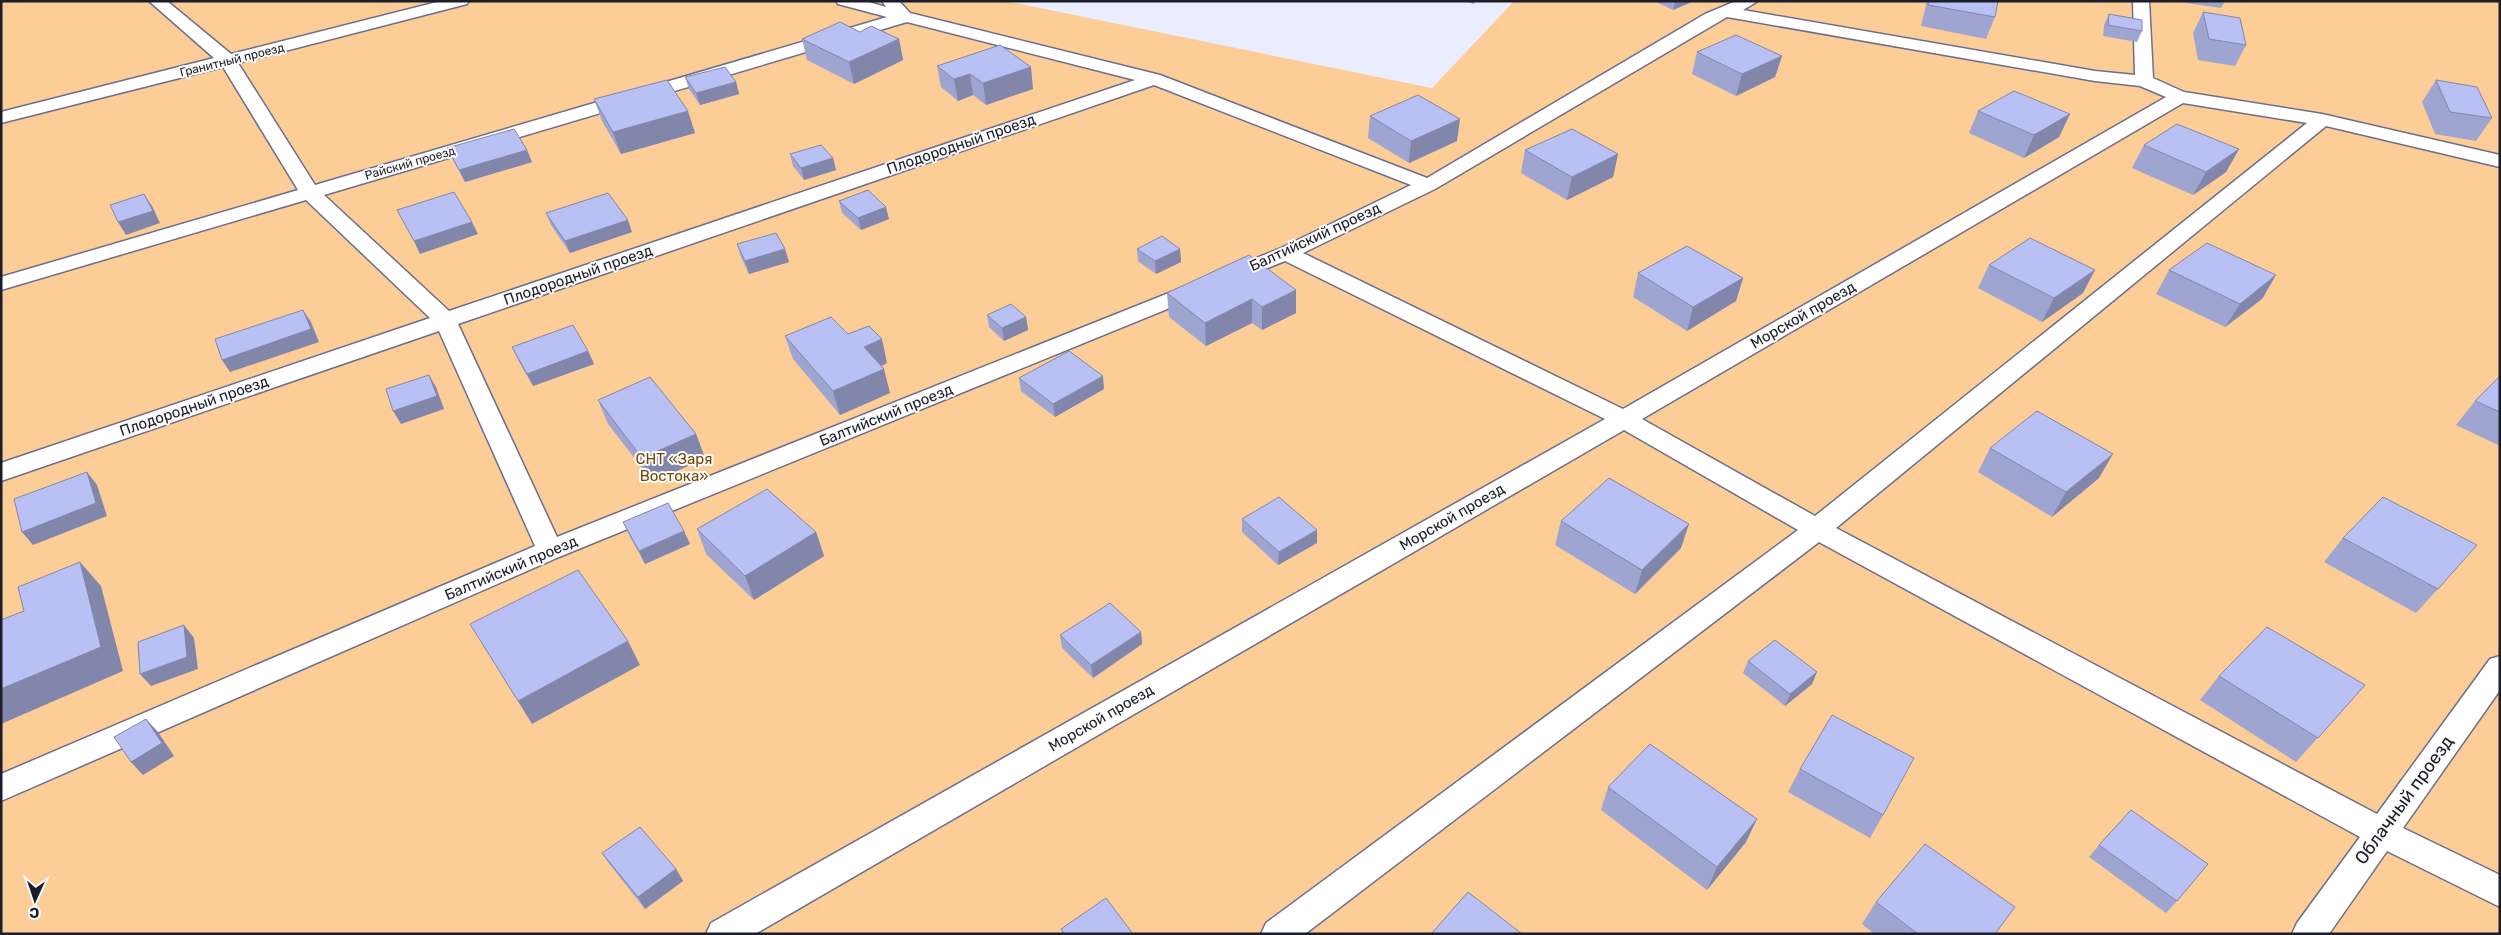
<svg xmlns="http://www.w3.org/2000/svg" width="2501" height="935" font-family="Rubik,sans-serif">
  <rect width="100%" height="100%" fill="#fbfbfb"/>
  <polygon fill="#eaedfe" points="1006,1 1514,1 1432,88"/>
  <polygon fill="#fccd96" points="1,1 1006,1 1432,88 1514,1 2500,1 2500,934 1,934"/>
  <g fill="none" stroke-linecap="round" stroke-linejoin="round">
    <g stroke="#6b6f8c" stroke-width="3">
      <path id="service" d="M149,1H167L231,54L441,1H469L467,4L238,63L315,185L887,17L838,4L836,1H865L886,7L882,1H899L910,13L1160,75L1427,178L1705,14L1736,1H1758L1743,10L2095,71L2135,75L2133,1H2149L2153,78L2184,92L2322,114L2500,155V167L2326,126L1836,528L2377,814L2490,659L2500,656V690L2403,828L2500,875V907L2387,851L2329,934H2292L2297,923L2360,837L1819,542L1305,934H1261L1266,923L1798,530L1624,430L755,934H706L711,923L1605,419L1285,261L559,557L1,801V774L535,546L439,331L1,481V463L430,318L306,200L1,290V277L298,190L223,67L1,123V112L214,58ZM1727,17L2095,81L2140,86L2166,97L1623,409L1303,253L1435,189ZM907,22L1135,80L449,311L324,195ZM1154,85L1411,185L1279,249L557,537L458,324ZM2183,103L2307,123L1815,516L1642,419Z"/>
    </g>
    <use href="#service" fill="#fff" fill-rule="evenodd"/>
  </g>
  <g fill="#9fa5d1">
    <polygon points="1463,1 1476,1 1474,4"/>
    <polygon points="1654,1 1694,1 1673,10"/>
    <polygon points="1927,1 1998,1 1995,17 1986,39 1921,26"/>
    <polygon points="2186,1 2225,1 2221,8 2186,3"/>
    <polygon points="2203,12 2246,45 2235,66 2198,60 2193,33"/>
    <polygon points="2109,14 2142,31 2137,42 2103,36 2104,25"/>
    <polygon points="860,32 899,39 903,60 854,84 807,60 802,39"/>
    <polygon points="1697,52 1782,56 1775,77 1736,96 1692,74"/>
    <polygon points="937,66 1033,89 986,105 973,95 958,101 941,87"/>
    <polygon points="685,77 736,82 739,94 700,105 689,89"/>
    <polygon points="2436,80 2492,118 2476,141 2435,134 2422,102"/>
    <polygon points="594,99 695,133 621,154 602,121"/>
    <polygon points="1978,111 2070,114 2059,137 2024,158 1969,133"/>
    <polygon points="1370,116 1457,141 1409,163 1368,138"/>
    <polygon points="2144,145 2239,149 2226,172 2193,195 2132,168"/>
    <polygon points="447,148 532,162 465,182"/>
    <polygon points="1525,150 1618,154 1613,177 1567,200 1521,173"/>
    <polygon points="790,154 833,158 836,170 804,180 793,166"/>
    <polygon points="839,201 889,219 861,230 842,213"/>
    <polygon points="546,213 632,232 570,253 551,225"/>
    <polygon points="737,244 785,249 789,262 749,274 741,257"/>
    <polygon points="1137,249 1180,249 1181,262 1156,274 1138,261"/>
    <polygon points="1249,255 1296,313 1262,330 1252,323 1206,346 1169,317 1167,293"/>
    <polygon points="1989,265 2083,293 2042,322 1978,288"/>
    <polygon points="2169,270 2276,275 2262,299 2225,327 2156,294"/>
    <polygon points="1638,273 1743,278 1736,301 1687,331 1633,297"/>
    <polygon points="987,315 1026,317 1028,330 1004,341 989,327"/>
    <polygon points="848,334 887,363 882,366 890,393 840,415 793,359 785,336"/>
    <polygon points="512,347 588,351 594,364 533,386 518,360"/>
    <polygon points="2500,376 2500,446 2456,425 2475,401"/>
    <polygon points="1019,378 1104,389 1055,417 1021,391"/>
    <polygon points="598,400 696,434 705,458 653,482 608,424"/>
    <polygon points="1990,448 2099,478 2052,517 1978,472"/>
    <polygon points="1242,519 1317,543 1278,565 1242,532"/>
    <polygon points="1561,521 1681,548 1635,594 1555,545"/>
    <polygon points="623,522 690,544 645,564 629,535"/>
    <polygon points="697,529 816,532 824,556 754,600 706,554"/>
    <polygon points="2343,538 2438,589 2416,613 2324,562"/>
    <polygon points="1141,632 1142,644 1093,678 1062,648 1060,635"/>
    <polygon points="1748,661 1817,672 1812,684 1785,706 1743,673"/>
    <polygon points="2219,676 2365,685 2296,762 2200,700"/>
    <polygon points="1800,769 1883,815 1870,838 1788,792"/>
    <polygon points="1608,787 1746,842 1707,890 1601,810"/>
    <polygon points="2099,845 2177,901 2166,913 2089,857"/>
    <polygon points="602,853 676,869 683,881 645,909 610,865"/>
    <polygon points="1876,902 1995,934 1874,934 1862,924"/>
  </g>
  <g fill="#8286aa">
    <polygon points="1675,1 1694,1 1673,10"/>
    <polygon points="899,39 903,60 854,84 849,62"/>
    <polygon points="1782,56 1775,77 1736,96 1742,74"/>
    <polygon points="1031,67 1033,89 986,105 983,83"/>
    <polygon points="970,74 973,95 958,101 954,79"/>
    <polygon points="736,82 739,94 700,105 696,93"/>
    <polygon points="688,111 695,133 621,154 613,132"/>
    <polygon points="2070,114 2059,137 2024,158 2034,135"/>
    <polygon points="1460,119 1457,141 1409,163 1411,141"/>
    <polygon points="2239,149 2226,172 2193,195 2206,172"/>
    <polygon points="527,150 532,162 465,182 459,170"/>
    <polygon points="1618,154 1613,177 1567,200 1572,177"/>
    <polygon points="833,158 836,170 804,180 801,168"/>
    <polygon points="144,194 152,206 160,223 126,235 118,222"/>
    <polygon points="886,207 889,219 861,230 858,218"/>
    <polygon points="628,220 632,232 570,253 565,241"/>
    <polygon points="472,222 478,234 420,254 414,241"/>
    <polygon points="785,249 789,262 749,274 745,261"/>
    <polygon points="1180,249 1181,262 1156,274 1155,261"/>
    <polygon points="2095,270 2083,293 2042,322 2054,298"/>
    <polygon points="2276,275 2262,299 2225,327 2240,304"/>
    <polygon points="1743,278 1736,301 1687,331 1693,307"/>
    <polygon points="1296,290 1296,313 1262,330 1262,307"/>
    <polygon points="1252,299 1252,323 1206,346 1205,323"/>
    <polygon points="303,310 311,322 319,342 230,372 222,360"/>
    <polygon points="1026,317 1028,330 1004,341 1002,328"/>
    <polygon points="882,339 887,363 870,371 864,347"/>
    <polygon points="588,351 594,364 533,386 527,374"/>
    <polygon points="884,369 890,393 840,415 833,391"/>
    <polygon points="429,375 436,387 444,409 401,424 393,411"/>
    <polygon points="1103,376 1104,389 1055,417 1053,404"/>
    <polygon points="696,434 705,458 653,482 642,458"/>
    <polygon points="2113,454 2099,478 2052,517 2066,492"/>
    <polygon points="87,472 97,485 107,516 33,545 22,532"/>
    <polygon points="1689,524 1681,548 1635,594 1642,570"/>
    <polygon points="1317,530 1317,543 1278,565 1279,552"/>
    <polygon points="684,531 690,544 645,564 639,551"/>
    <polygon points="816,532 824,556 754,600 745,576"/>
    <polygon points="80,562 101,586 123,671 1,724 1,689"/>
    <polygon points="184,625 194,638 198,669 151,686 140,674"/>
    <polygon points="1141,632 1142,644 1093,678 1091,665"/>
    <polygon points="628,641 640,665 532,724 518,701"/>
    <polygon points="1817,672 1812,684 1785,706 1790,694"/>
    <polygon points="146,719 158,732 174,756 143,775 131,762"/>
    <polygon points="1757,819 1746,842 1707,890 1717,867"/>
    <polygon points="676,869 683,881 645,909 638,897"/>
  </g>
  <g fill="#b9c0f3" stroke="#8286aa">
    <polygon points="1929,1 1998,1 1995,17 1928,5"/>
    <polygon points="2203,12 2240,18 2246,45 2209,39"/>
    <polygon points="2109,14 2142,20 2142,31 2108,25"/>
    <polygon points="840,22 860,32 871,26 899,39 849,62 802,39"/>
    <polygon points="1736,35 1782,56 1742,74 1697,52"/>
    <polygon points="1000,45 1031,67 983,83 970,74 954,79 937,66"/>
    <polygon points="725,67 736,82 696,93 685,77"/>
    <polygon points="667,80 688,111 613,132 594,99"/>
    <polygon points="2436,80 2477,87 2492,118 2450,112"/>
    <polygon points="2014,91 2070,114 2034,135 1978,111"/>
    <polygon points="1418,95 1460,119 1411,141 1370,116"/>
    <polygon points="2177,124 2239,149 2206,172 2144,145"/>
    <polygon points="514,129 527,150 459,170 447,148"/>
    <polygon points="1572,129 1618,154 1572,177 1525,150"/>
    <polygon points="821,145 833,158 801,168 790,154"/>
    <polygon points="868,190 886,207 858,218 839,201"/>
    <polygon points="454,192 472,222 414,241 397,210"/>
    <polygon points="608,193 628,220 565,241 546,213"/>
    <polygon points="144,194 153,211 118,222 110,205"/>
    <polygon points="776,233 785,249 745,261 737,244"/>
    <polygon points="1162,236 1180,249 1155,261 1137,249"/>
    <polygon points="2030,238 2095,270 2054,298 1989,265"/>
    <polygon points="2207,243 2276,275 2240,304 2169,270"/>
    <polygon points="1687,246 1743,278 1693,307 1638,273"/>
    <polygon points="1249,255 1296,290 1262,307 1252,299 1205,323 1167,293"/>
    <polygon points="1011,304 1026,317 1002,328 987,315"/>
    <polygon points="303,310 311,329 222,360 215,339"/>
    <polygon points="831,317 848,334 869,326 882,339 864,347 884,369 833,391 785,336"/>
    <polygon points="573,325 588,351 527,374 512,347"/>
    <polygon points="1069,351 1103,376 1053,404 1019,378"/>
    <polygon points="429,375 437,396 393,411 386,389"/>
    <polygon points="2500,376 2500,412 2475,401"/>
    <polygon points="650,377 696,434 642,458 598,400"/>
    <polygon points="2037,411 2113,454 2066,492 1990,448"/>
    <polygon points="87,472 96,503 22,532 14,499"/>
    <polygon points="1609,478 1689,524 1642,570 1561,521"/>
    <polygon points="767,489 816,532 745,576 697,529"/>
    <polygon points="1279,497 1317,530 1279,552 1242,519"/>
    <polygon points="2383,497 2477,545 2438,589 2343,538"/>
    <polygon points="668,503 684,531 639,551 623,522"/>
    <polygon points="80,562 101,647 1,689 1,620 24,611 18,587"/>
    <polygon points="578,570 628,641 518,701 470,624"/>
    <polygon points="1110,603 1141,632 1091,665 1060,635"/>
    <polygon points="184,625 187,657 140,674 138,642"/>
    <polygon points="2267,627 2365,685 2318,738 2219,676"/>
    <polygon points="1775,640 1817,672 1790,694 1748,661"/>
    <polygon points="1832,715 1914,758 1883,815 1800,769"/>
    <polygon points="146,719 162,743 131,762 114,737"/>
    <polygon points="1650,744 1757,819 1717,867 1608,787"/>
    <polygon points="2131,810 2208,864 2177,901 2099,845"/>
    <polygon points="640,827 676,869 638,897 602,853"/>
    <polygon points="1925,844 2015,907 1995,934 1918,934 1876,902"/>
    <polygon points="1468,892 1522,934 1431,934"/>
    <polygon points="1106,898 1133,934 1064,934 1061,929"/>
  </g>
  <g text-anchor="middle" stroke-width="4" stroke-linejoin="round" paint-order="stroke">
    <g font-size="12" fill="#1b1d29" stroke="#fbfbfb">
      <text transform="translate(232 60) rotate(-14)" y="4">Гранитный проезд</text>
      <text transform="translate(410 163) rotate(-16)" y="4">Райский проезд</text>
    </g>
    <g font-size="15" fill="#1b1d29" stroke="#fbfbfb">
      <text transform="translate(961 144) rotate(-19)" y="5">Плодородный проезд</text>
      <text transform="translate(1315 237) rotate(-25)" y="5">Балтийский проезд</text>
      <text transform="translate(578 275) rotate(-19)" y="5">Плодородный проезд</text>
      <text transform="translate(1803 315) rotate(-30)" y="5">Морской проезд</text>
      <text transform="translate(194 406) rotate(-19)" y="5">Плодородный проезд</text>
      <text transform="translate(886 415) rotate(-22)" y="5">Балтийский проезд</text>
      <text transform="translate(1452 517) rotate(-30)" y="5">Морской проезд</text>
      <text transform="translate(511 568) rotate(-23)" y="5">Балтийский проезд</text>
      <text transform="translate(1101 718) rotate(-30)" y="5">Морской проезд</text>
    </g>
    <g font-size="15" fill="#724909" stroke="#fbfbfb">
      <text x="674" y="464">СНТ «Заря<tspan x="674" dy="17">Востока»</tspan></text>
    </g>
    <g font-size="18" fill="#1b1d29" stroke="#fbfbfb">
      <text transform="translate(2404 800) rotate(-54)" y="6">Облачный проезд</text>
    </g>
  </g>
  <rect width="2501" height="935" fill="none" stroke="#1b1d29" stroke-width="5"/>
  <g transform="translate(35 900) rotate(183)" stroke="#fbfbfb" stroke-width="4" paint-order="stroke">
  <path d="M0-4L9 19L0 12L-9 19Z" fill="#1b1d29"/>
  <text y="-8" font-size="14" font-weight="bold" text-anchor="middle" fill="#1b1d29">С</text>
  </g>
</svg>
